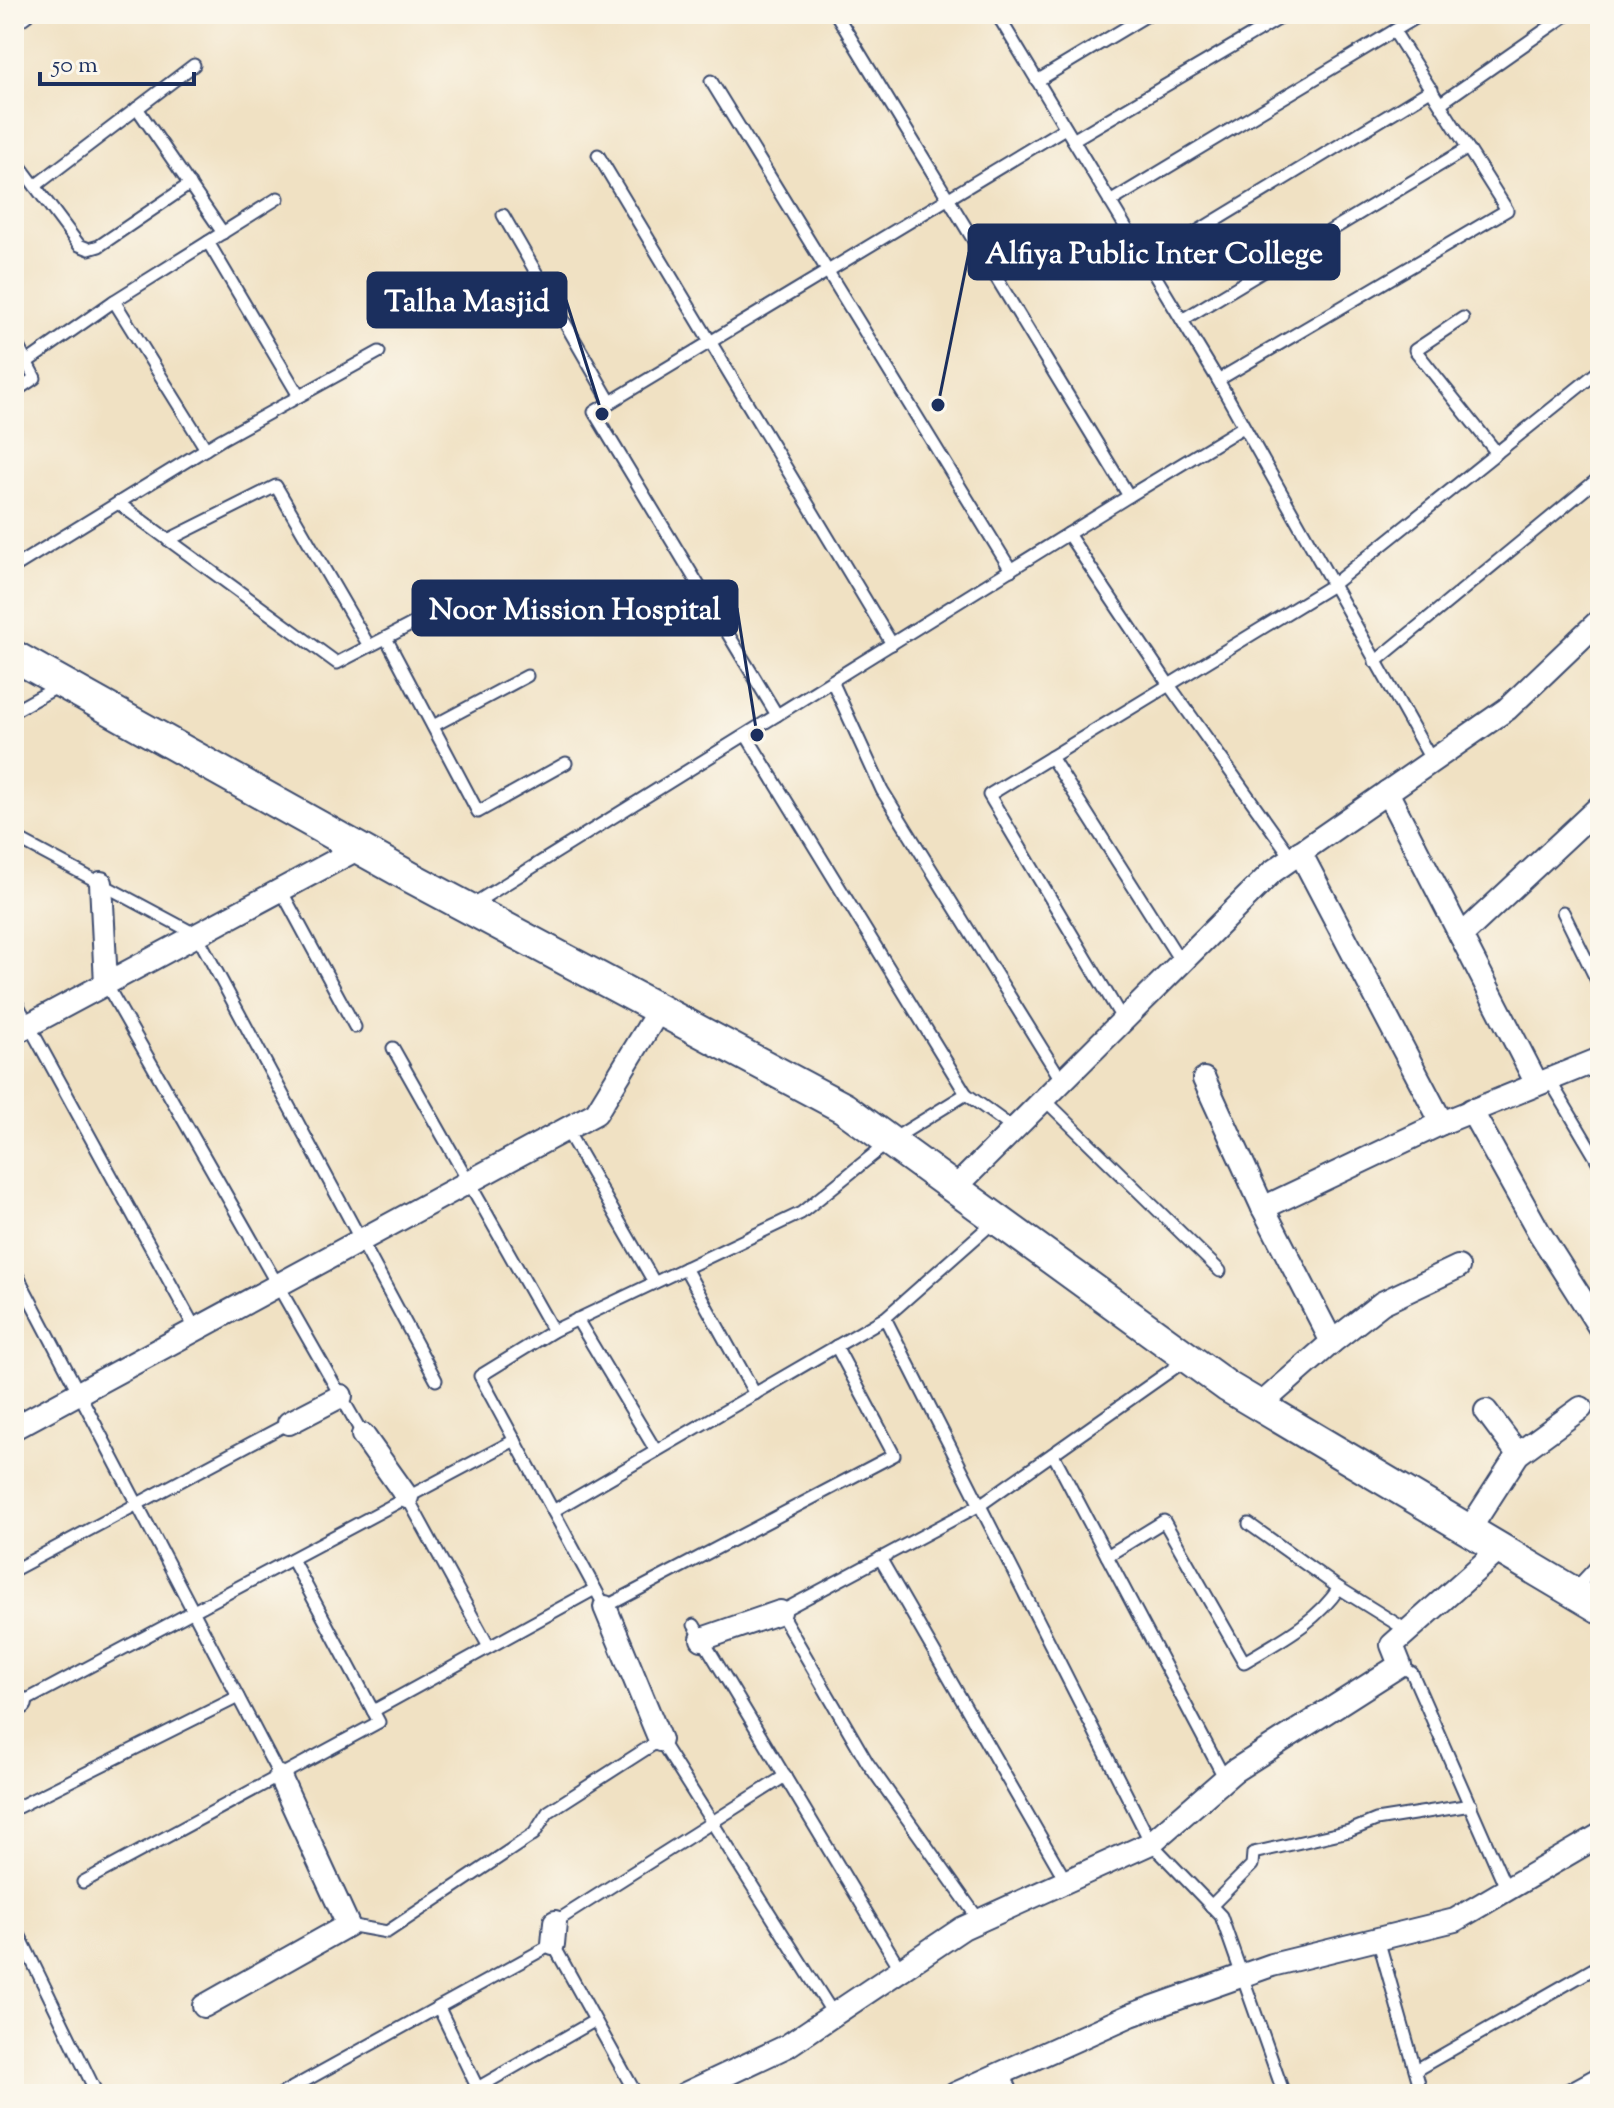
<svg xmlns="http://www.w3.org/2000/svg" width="1614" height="2108" font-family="'Sorts Mill Goudy',serif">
  <rect width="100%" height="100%" fill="#fbf7ec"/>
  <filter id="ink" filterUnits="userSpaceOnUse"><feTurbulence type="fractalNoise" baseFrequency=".0125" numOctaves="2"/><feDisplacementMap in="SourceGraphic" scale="16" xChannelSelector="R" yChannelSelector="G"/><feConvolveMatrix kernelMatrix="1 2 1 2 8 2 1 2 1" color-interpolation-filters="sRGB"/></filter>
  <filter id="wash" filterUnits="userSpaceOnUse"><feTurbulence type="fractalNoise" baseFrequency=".006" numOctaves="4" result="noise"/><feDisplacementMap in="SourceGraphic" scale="32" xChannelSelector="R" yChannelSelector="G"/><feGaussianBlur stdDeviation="1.8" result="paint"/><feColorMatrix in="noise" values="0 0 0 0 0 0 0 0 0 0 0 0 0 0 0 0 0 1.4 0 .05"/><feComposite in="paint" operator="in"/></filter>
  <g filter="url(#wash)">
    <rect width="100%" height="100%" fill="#f0e1c3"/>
  </g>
  <g filter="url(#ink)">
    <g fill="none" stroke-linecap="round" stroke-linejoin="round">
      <g stroke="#3b4a6d" stroke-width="15">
        <g id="lane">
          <polyline points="997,14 1218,380 1432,761"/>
          <polyline points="1000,20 1011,14"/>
          <polyline points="14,25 29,14"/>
          <polyline points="711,81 1011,570"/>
          <polyline points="1037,81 1149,14"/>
          <polyline points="1441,103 1568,14"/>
          <polyline points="137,108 223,233"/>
          <polyline points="1073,140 1287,14"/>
          <polyline points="598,155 892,644"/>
          <polyline points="14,158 79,245 89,249 99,246 190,184"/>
          <polyline points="35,186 194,65"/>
          <polyline points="1110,202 1422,14"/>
          <polyline points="503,215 611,403"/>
          <polyline points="208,242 299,396"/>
          <polyline points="1147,262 1432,89"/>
          <polyline points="1463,318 1415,350 1497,453"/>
          <polyline points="1182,320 1468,148"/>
          <polyline points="14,339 35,378 14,392"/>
          <polyline points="27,362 114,301"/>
          <polyline points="1218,380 1507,210 1394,31"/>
          <polyline points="206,449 114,301 278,198"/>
          <polyline points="1129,496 1243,427"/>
          <polyline points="118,503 337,663 480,589"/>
          <polyline points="1068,534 1169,685 1292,858"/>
          <polyline points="168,540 276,486 369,646"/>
          <polyline points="14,567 222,439 379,352"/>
          <polyline points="386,638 478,812 566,763"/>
          <polyline points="1375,662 1600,477"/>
          <polyline points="832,681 882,790 1062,1081"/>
          <polyline points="14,711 59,686"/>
          <polyline points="777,715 594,412 1065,128"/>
          <polyline points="433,726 527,676"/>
          <polyline points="746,735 966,1094 890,1141 801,1213 553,1331 480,1376 605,1607 894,1455 836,1346"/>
          <polyline points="1051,757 1181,962"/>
          <polyline points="14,837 197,935 436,1380"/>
          <polyline points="281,890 355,1027"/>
          <polyline points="470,906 1129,496 836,14"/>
          <polyline points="1563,912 1600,987"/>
          <polyline points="106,984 363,1435"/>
          <polyline points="14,998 196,1330"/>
          <polyline points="1123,1020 989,795 1331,586 1600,370"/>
          <polyline points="393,1048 553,1331"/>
          <polyline points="1549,1079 1600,1165"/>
          <polyline points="966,1094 1014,1129"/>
          <polyline points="1044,1099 1220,1271"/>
          <polyline points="566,1129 654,1282"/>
          <polyline points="685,1268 755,1394"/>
          <polyline points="14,1269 280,1777"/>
          <polyline points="885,1318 1151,1843 1221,1916 1284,2094"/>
          <polyline points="577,1319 656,1451"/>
          <polyline points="1053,1454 1225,1779"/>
          <polyline points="407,1497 489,1647"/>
          <polyline points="553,1511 885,1318 996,1220"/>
          <polyline points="1249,1524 1339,1588 1408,1631"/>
          <path d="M1107,1556L1164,1521L1244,1662C1279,1641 1316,1623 1339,1588"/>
          <polyline points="880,1558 1066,1881"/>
          <polyline points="14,1570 289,1423"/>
          <polyline points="1573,1591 1600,1562"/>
          <polyline points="694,1625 901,1970"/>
          <polyline points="1400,1665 1412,1673 1507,1890"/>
          <polyline points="21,1703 515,1440"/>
          <polyline points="373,1711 595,1589"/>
          <polyline points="14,1809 238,1697"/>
          <polyline points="83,1882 379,1722 292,1559"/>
          <polyline points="1211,1906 1252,1865 1253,1853 1349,1831 1376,1820 1471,1805"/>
          <polyline points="979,1920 867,1762 780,1612 980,1505 1187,1359"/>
          <polyline points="555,1922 785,1776"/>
          <polyline points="14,1924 97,2094"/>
          <polyline points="348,1925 387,1932 534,1834 548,1812 660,1740 834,2015"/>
          <polyline points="1378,1939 1422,2094"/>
          <polyline points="439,2008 480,2093"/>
          <polyline points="1416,2070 1600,1965"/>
          <polyline points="1004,2072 1013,2094"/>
          <polyline points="281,2094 553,1944 636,2094"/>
          <polyline points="467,2094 594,2021"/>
          <polyline points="1560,2094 1600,2072"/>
        </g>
      </g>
      <g stroke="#3b4a6d" stroke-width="26">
        <g id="street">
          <polyline points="1387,792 1537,1084"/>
          <polyline points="1300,852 1442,1123"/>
          <polyline points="101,883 106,984"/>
          <polyline points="1461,936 1600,806"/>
          <polyline points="14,1033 359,848"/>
          <polyline points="1204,1079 1263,1208 1332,1342 1259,1406"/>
          <polyline points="1471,1110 1539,1232 1600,1328"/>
          <polyline points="954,1189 1272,872 1507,709 1600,620"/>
          <polyline points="1263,1208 1442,1123 1600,1059"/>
          <polyline points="1332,1342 1382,1303 1458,1267"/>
          <polyline points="1486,1411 1518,1454"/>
          <polyline points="289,1423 341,1396"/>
          <polyline points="14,1428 596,1113 660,1008"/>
          <polyline points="363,1435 407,1497"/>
          <polyline points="1469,1530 1518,1454 1581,1408"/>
          <polyline points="605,1607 660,1740"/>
          <polyline points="702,1639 780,1612"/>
          <polyline points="14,1706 21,1703"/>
          <polyline points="553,1944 555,1922"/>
          <polyline points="204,2006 348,1925 280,1777"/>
          <polyline points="685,2094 787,2046 963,1928 1151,1843 1234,1771 1400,1665 1392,1645 1500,1549"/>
          <polyline points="955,2094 1131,2015 1272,1965 1455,1920 1600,1835"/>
        </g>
      </g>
      <g stroke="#3b4a6d" stroke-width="34">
        <polyline id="secondary" points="14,656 412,878 844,1108 1228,1387 1600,1608"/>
      </g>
      <use href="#lane" stroke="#fff" stroke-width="11"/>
      <use href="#street" stroke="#fff" stroke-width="22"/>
      <use href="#secondary" stroke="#fff" stroke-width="30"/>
    </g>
  </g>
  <path fill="none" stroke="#1b2f5e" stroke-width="3" d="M938 405L969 252M602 414L566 300M757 735L737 608"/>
  <g fill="#1b2f5e" stroke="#fbf7ec" stroke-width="3">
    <circle cx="938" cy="405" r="8"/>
    <circle cx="602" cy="414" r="8"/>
    <circle cx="757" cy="735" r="8"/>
  </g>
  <g fill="#1b2f5e" stroke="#1b2f5e" stroke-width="3">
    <rect x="969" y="225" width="370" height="54" rx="8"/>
    <rect x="368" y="273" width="198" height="54" rx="8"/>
    <rect x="413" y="581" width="324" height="54" rx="8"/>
  </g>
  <g font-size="30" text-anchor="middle" font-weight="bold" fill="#fff">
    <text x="1154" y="263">Alfiya Public Inter College</text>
    <text x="467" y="311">Talha Masjid</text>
    <text x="575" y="619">Noor Mission Hospital</text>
  </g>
  <rect width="1614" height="2108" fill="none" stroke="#fbf7ec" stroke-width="48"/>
  <path d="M40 72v12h154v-12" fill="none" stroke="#1b2f5e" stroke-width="4"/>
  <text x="52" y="72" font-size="24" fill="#1b2f5e" stroke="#fbf7ec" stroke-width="6" paint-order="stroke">50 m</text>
</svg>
